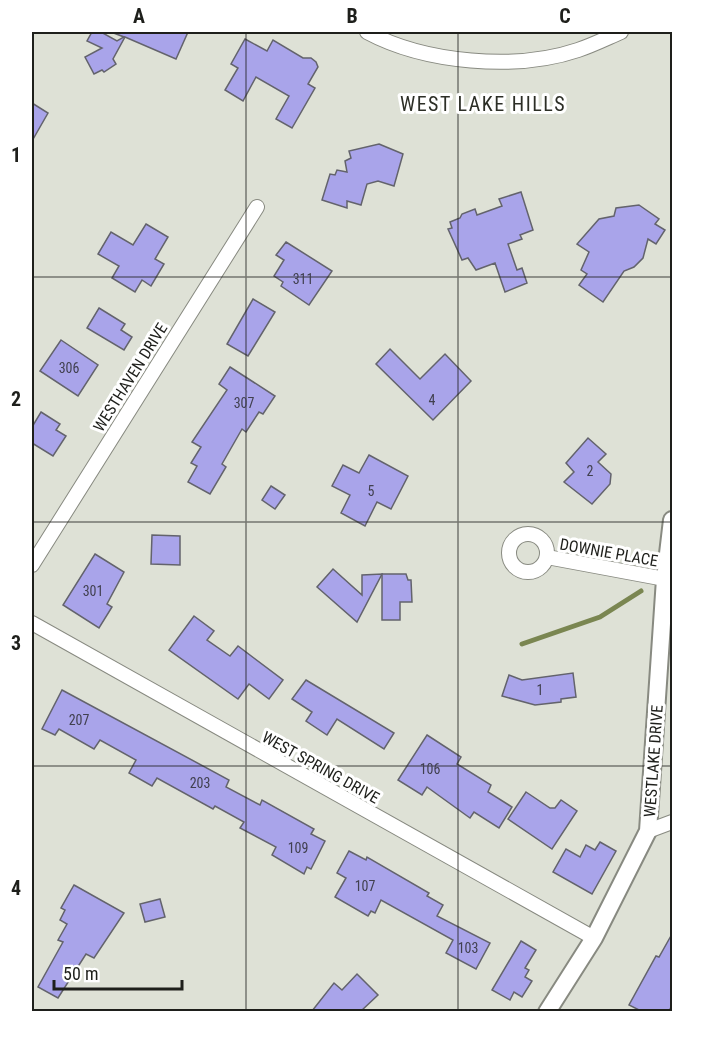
<svg xmlns="http://www.w3.org/2000/svg" width="704" height="1043" font-family="'Roboto Condensed',sans-serif">
  <rect width="100%" height="100%" fill="#dee1d6"/>
  <g fill="none" stroke-linecap="round" stroke-linejoin="round">
    <polyline stroke="#7a8651" stroke-width="5" points="522,644 600,617 641,591"/>
  </g>
  <g fill="#a9a4ea" stroke="#63636c" stroke-width="1.5">
    <polygon points="92,32 101,32 117,41 124,37 111,32 188,32 176,59 125,37 113,59 116,64 104,72 102,70 94,74 85,57 102,48 87,41"/>
    <polygon points="245,39 267,51 273,40 303,58 311,58 316,62 318,67 308,84 315,88 292,128 276,119 289,96 256,77 243,101 225,90 238,68 231,64"/>
    <polygon points="32,103 48,113 32,141"/>
    <polygon points="379,144 403,154 394,186 378,181 367,184 361,205 347,201 347,208 322,200 330,174 335,175 337,170 347,172 345,161 351,158 349,151"/>
    <polygon points="521,192 533,230 520,235 522,239 508,244 517,270 522,268 527,283 505,292 495,263 476,270 468,258 462,260 448,229 452,228 450,222 460,218 462,214 475,209 477,215 502,206 499,199"/>
    <polygon points="639,205 659,219 655,224 665,230 656,244 648,239 643,258 634,267 624,271 603,302 579,285 587,274 581,270 589,252 577,244 599,219 614,216 616,208"/>
    <polygon points="146,224 168,237 155,259 164,264 151,286 142,280 135,292 112,278 119,266 98,254 111,232 133,245"/>
    <polygon points="286,242 332,271 309,305 281,286 283,282 274,276 284,260 276,255"/>
    <polygon points="253,299 275,312 248,356 227,344"/>
    <polygon points="99,308 125,324 121,330 132,337 124,350 87,328"/>
    <polygon points="61,340 98,365 78,396 40,371"/>
    <polygon points="390,349 420,379 445,354 471,381 433,420 376,364"/>
    <polygon points="230,367 275,396 263,414 259,412 246,432 242,429 222,464 226,467 210,494 188,482 197,466 191,463 201,447 192,442 227,390 219,384"/>
    <polygon points="41,412 60,424 56,430 66,436 53,456 32,443 32,427"/>
    <polygon points="588,438 606,454 598,462 611,474 610,484 592,504 564,482 574,472 566,463"/>
    <polygon points="369,455 408,476 391,509 377,502 365,526 341,513 350,495 332,486 343,465 359,473"/>
    <polygon points="271,486 285,495 275,509 262,500"/>
    <polygon points="152,535 180,536 180,565 151,564"/>
    <polygon points="95,554 124,572 107,604 112,607 99,628 63,605"/>
    <polygon points="333,569 362,595 362,575 382,574 357,622 317,587"/>
    <polygon points="382,574 406,574 408,580 411,580 412,602 400,602 400,620 382,620"/>
    <polygon points="194,616 214,631 207,640 230,656 238,646 283,680 269,699 249,684 238,699 169,650"/>
    <polygon points="573,673 576,697 561,699 561,702 535,705 502,696 509,675 522,680"/>
    <polygon points="306,680 394,733 384,749 337,719 327,735 306,721 312,712 292,699"/>
    <polygon points="62,690 229,780 226,787 260,805 262,800 314,829 311,834 325,841 311,869 307,867 304,874 272,855 276,847 240,828 244,822 215,806 213,809 157,778 152,786 129,773 136,760 100,740 94,749 59,729 55,735 42,729"/>
    <polygon points="427,735 461,757 457,764 491,785 488,792 512,807 499,828 474,812 470,818 427,787 422,795 398,780"/>
    <polygon points="526,792 550,808 555,808 561,800 577,811 552,849 508,819"/>
    <polygon points="600,842 616,851 592,894 553,872 566,849 580,857 586,845 595,850"/>
    <polygon points="349,851 366,860 367,857 429,893 427,896 443,905 437,916 490,943 476,969 446,953 453,940 381,900 375,913 371,911 368,916 335,897 346,878 337,873"/>
    <polygon points="74,885 124,913 94,958 86,954 58,998 38,987 63,942 58,940 67,924 60,920 65,910 61,908"/>
    <polygon points="160,899 165,917 145,922 140,904"/>
    <polygon points="672,934 672,1005 669,1011 641,1011 629,1005 656,956 659,957"/>
    <polygon points="521,941 536,950 525,968 529,970 525,977 532,981 522,997 514,992 510,1000 492,990"/>
    <polygon points="357,974 378,995 361,1011 312,1011 334,983 342,990"/>
  </g>
  <g fill="none" stroke-linecap="round" stroke-linejoin="round">
    <g stroke="#888a81" stroke-width="16">
      <g id="minor">
        <path d="M367,32C425,63 516,71 578,50C593,45 607,38 621,32"/>
        <circle cx="528" cy="553" r="19"/>
        <polyline points="547,557 665,579"/>
        <polyline points="32,565 257,207"/>
        <polyline points="32,623 594,938"/>
        <polyline points="648,831 672,822"/>
      </g>
    </g>
    <g stroke="#888a81" stroke-width="20">
      <polyline id="tertiary" points="547,1012 594,938 648,831 665,579 672,520"/>
    </g>
    <use href="#minor" stroke="#fff" stroke-width="14"/>
    <use href="#tertiary" stroke="#fff" stroke-width="16"/>
  </g>
  <path fill="none" stroke="#1e1f1b" stroke-width="1.5" stroke-opacity="0.55" d="M246,32V1012M458,32V1012M32,277H672M32,522H672M32,766H672"/>
  <g text-anchor="middle" stroke-width="6" stroke-linejoin="round" paint-order="stroke">
    <g font-size="14" fill="#41404f">
      <text x="303" y="284">311</text>
      <text x="69" y="373">306</text>
      <text x="432" y="405">4</text>
      <text x="244" y="408">307</text>
      <text x="590" y="476">2</text>
      <text x="371" y="496">5</text>
      <text x="93" y="596">301</text>
      <text x="540" y="695">1</text>
      <text x="79" y="725">207</text>
      <text x="430" y="774">106</text>
      <text x="200" y="788">203</text>
      <text x="298" y="853">109</text>
      <text x="365" y="891">107</text>
      <text x="468" y="953">103</text>
    </g>
    <g font-size="16" fill="#1e1f1b" stroke="#fff">
      <text transform="translate(130 377) rotate(-58)" y="6">WESTHAVEN DRIVE</text>
      <text transform="translate(609 552) rotate(10)" y="6">DOWNIE PLACE</text>
      <text transform="translate(653 761) rotate(-86)" y="6">WESTLAKE DRIVE</text>
      <text transform="translate(321 767) rotate(29)" y="6">WEST SPRING DRIVE</text>
    </g>
    <g font-size="20" letter-spacing="1.5" fill="#2c2e26" stroke="#fff">
      <text x="483" y="111">WEST LAKE HILLS</text>
    </g>
  </g>
  <rect width="704" height="1043" fill="none" stroke="#ffffff" stroke-width="66"/>
  <path d="M54 980v9h128v-9" fill="none" stroke="#1e1f1b" stroke-width="3"/>
  <text x="63" y="980" font-size="18" fill="#1e1f1b" stroke="#ffffff" stroke-width="4.5" paint-order="stroke">50 m</text>
  <rect x="33" y="33" width="638" height="977" fill="none" stroke="#1e1f1b" stroke-width="2"/>
  <g font-size="20" text-anchor="middle" font-weight="bold" fill="#1e1f1b">
    <text x="139" y="23">A</text>
    <text x="352" y="23">B</text>
    <text x="565" y="23">C</text>
    <text x="16" y="162">1</text>
    <text x="16" y="406">2</text>
    <text x="16" y="650">3</text>
    <text x="16" y="895">4</text>
  </g>
</svg>
